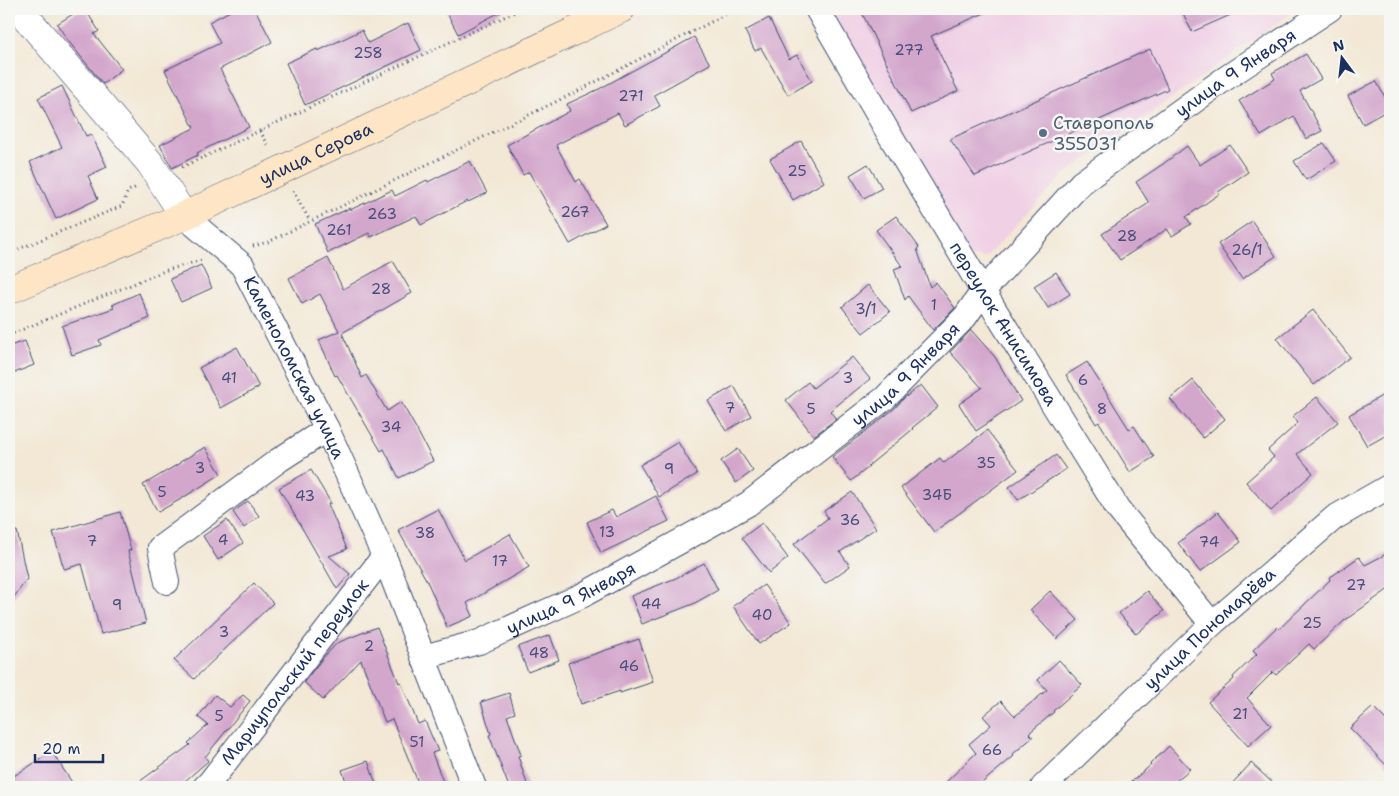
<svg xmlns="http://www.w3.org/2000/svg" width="1399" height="796" font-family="'Shantell Sans',sans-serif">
  <rect width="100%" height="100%" fill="#f6f6f2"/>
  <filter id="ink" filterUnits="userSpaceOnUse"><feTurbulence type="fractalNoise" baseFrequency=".02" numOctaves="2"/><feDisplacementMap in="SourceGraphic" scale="10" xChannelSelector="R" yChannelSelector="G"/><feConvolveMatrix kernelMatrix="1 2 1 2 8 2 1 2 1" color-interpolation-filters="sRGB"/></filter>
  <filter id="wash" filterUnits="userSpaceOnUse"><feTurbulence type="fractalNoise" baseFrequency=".0096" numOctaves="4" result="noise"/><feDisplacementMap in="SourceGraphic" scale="20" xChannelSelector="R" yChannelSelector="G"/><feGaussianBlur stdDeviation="1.12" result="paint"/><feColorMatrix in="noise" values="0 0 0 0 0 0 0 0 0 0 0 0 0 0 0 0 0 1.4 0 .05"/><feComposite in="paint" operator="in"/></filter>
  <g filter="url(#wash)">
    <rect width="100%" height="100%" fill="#f3e8d5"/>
    <polygon fill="#f0d0e5" points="830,9 1297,9 1064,175 985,258 970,257"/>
    <g id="blocks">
      <g fill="#d3a6cc">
        <polygon points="81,9 85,9 99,31 94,34 122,69 103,84 69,42 57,24"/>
        <polygon points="234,9 255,9 272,42 220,69 249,127 197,153 198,155 172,168 160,145 194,128 165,70 220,43 209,22"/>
        <polygon points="445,9 506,9 458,34"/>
        <polygon points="860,9 994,9 931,36 958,91 911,113"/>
        <polygon points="1181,9 1244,9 1192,32"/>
        <polygon points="769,18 789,59 797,55 812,81 788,95 761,48 755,51 745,31"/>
        <polygon points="408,23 421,50 305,105 286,63 317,49 318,51 362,30 368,43"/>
        <polygon points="694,37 710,64 654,95 660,106 625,125 618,113 556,145 576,182 580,179 606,224 570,244 529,172 523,175 507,145 570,111 567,104 599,89"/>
        <polygon points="1150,49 1168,89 975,176 950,139"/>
        <polygon points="1306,54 1321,79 1300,91 1322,131 1306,139 1294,116 1261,136 1239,101 1275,79 1272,73"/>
        <polygon points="1376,81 1390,106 1390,109 1363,124 1348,96"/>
        <polygon points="62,86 86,136 91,134 107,167 88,176 98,199 56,219 30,162 62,147 38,98"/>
        <polygon points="801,141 824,182 793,200 770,159"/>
        <polygon points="1324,143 1336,161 1306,180 1294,161"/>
        <polygon points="1230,145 1248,172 1218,192 1219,194 1186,217 1191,224 1172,236 1167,229 1120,260 1102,234 1149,203 1136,182 1163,164 1187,146 1200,165"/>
        <polygon points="470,161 487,193 468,202 467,201 421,225 416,216 371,237 369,233 328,253 315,224 350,208 350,210 392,190 395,196 427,180 428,182"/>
        <polygon points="868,164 882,188 864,198 850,175"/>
        <polygon points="896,216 919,247 917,249 930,287 936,282 955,308 933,330 908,296 905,300 894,269 902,266 876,230"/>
        <polygon points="1252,221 1276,256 1242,279 1218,244"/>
        <polygon points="328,258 343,289 393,261 412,293 342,333 362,378 366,375 387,411 401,402 417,430 433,461 399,478 384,449 381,451 337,375 335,376 319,340 339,331 320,294 302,304 289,278"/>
        <polygon points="201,265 212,288 181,302 170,279"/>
        <polygon points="1056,272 1070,294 1048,308 1034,286"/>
        <polygon points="868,285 890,312 863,333 842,307"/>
        <polygon points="139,293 150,318 99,340 101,345 72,355 62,326 114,308 112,305"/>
        <polygon points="1313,310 1350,357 1314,385 1277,338"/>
        <polygon points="971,330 995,357 1021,401 976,431 959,404 982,388 950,352"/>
        <polygon points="25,341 34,365 9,375 9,346"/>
        <polygon points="237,347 259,387 221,408 199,368"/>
        <polygon points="852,357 870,379 830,411 836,419 815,435 813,435 786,400 808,382 813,388"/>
        <polygon points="1087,362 1129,429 1134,426 1154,457 1130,472 1099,422 1096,424 1066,375"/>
        <polygon points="1193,380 1225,419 1203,438 1170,399"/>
        <polygon points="921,385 938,407 912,428 913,429 868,466 869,467 851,481 832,457 894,409 903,399"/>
        <polygon points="734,386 751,416 726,431 708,401"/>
        <polygon points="1390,391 1390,433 1367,446 1349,415"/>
        <polygon points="1317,397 1338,422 1297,454 1313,473 1271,511 1246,482 1274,457 1268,450 1298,423 1293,416"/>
        <polygon points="987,430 1018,470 934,532 901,488 940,458 944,463"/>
        <polygon points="678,442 697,474 659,497 640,465"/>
        <polygon points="205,447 221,474 181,499 158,512 143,485 180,463 180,462"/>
        <polygon points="738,449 753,471 736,483 721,461"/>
        <polygon points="1056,455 1066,469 1018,500 1009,487"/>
        <polygon points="311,470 331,503 328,504 347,549 329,556 350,574 337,589 279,488"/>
        <polygon points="852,492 876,528 840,552 850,566 825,584 794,544 828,518 824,511"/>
        <polygon points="656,496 669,521 601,553 587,522 612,510 616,517"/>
        <polygon points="248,501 259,516 244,528 233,512"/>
        <polygon points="438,509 465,560 510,534 529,567 467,603 473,616 447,627 427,581 398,530"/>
        <polygon points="120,512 131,550 128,551 146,623 101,634 82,564 64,569 53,532"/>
        <polygon points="1218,512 1241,542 1200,572 1178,543"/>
        <polygon points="227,520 243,543 218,560 203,536"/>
        <polygon points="762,523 788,558 769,573 742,538"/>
        <polygon points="17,531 27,579 9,604 9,532"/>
        <polygon points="1390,552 1390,588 1344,621 1314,649 1309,644 1276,675 1273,672 1247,698 1271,725 1248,746 1208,702 1234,679 1233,677 1257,654 1253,650 1277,627 1279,629 1330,580 1329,578 1359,557 1365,565"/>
        <polygon points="704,563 718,590 693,604 642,624 631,596 676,578"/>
        <polygon points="254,583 273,603 194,679 174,660"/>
        <polygon points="764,585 791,623 759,644 733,606"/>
        <polygon points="1050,591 1078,620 1057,639 1030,610"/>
        <polygon points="1147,591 1164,611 1136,634 1119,613"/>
        <polygon points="377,627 399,683 401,682 418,724 425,721 438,751 432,753 445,787 420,787 392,719 385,722 361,660 323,700 304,682 322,659 337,643"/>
        <polygon points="550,635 559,660 528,672 518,647"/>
        <polygon points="639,639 653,682 620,693 620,691 581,704 568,663"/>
        <polygon points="1059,660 1082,685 1053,711 1054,712 1029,733 1033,737 1013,754 1014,756 977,787 941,787 976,753 969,744 991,725 983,716 1001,701 1015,716 1047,690 1038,680"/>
        <polygon points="509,693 515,713 507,716 521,755 518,756 528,787 509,787 489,735 491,734 481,702"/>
        <polygon points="215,695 230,707 243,695 250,701 205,757 208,761 178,787 132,787 190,745 188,743 208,725 198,717"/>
        <polygon points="1373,707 1390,724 1390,769 1350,728"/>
        <polygon points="1169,746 1190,769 1169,787 1125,787 1151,765 1150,764"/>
        <polygon points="52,752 75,787 9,787 9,779"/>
        <polygon points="368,761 377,787 348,787 342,770"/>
        <polygon points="1251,763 1277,787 1229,787"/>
      </g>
    </g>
  </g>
  <g filter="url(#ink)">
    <use href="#blocks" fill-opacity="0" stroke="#3b4b70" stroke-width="1"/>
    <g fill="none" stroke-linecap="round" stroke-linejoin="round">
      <g stroke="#3b4b70" stroke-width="26">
        <g id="minor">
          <path id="s1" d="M817,9L888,132L983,291L1118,509L1212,624"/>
          <path id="s2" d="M184,216L242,265L327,429L384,556L474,787"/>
          <polyline points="167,582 160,548 279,460 327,429"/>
          <path id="s3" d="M423,657L479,642L581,596L748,504L885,398L965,317L983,291L1081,183L1223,80L1330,9"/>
          <path id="s4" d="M205,787L210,782L384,556"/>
          <path id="s5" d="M1043,787L1212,624L1334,518L1390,486"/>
        </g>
      </g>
      <g stroke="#3b4b70" stroke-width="29">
        <polyline id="tertiary" points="19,9 150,163 184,216"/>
      </g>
      <g stroke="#3b4b70" stroke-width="29">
        <g id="secondary">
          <path id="s6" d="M9,290L184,216L621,9"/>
        </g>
      </g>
      <g stroke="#3b4b70" stroke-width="3" stroke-dasharray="1 4" stroke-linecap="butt">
        <polyline points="260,131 270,148"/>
        <polyline points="182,167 521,9"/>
        <polyline points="293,191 310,221"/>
        <polyline points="253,246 268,242 578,91 736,9"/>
        <polyline points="9,253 122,206 128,191 137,187"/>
        <polyline points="9,335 167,270 202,260"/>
      </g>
      <use href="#minor" stroke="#fff" stroke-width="24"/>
      <use href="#tertiary" stroke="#fff" stroke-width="28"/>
      <use href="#secondary" stroke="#fee5c5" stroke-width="28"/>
    </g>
  </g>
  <circle fill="#5c6f8a" stroke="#f6f6f2" stroke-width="2" cx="1043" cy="133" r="5"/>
  <g text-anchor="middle" stroke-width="5" stroke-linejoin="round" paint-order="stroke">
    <g font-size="15" fill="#494d7a">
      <text x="909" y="55">277</text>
      <text x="368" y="58">258</text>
      <text x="631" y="101">271</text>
      <text x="797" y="176">25</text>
      <text x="575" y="217">267</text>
      <text x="382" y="219">263</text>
      <text x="339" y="235">261</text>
      <text x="1127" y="241">28</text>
      <text x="1247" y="255">26/1</text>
      <text x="381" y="294">28</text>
      <text x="934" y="310">1</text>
      <text x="866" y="314">3/1</text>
      <text x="229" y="383">41</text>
      <text x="848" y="383">3</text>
      <text x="1083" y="385">6</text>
      <text x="730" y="413">7</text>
      <text x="811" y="414">5</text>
      <text x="1102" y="414">8</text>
      <text x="391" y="432">34</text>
      <text x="986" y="468">35</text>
      <text x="200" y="473">3</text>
      <text x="669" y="474">9</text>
      <text x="162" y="497">5</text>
      <text x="937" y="500">34Б</text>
      <text x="305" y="501">43</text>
      <text x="850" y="525">36</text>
      <text x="607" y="537">13</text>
      <text x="425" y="538">38</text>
      <text x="223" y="545">4</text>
      <text x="92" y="546">7</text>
      <text x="1209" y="547">74</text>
      <text x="500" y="566">17</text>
      <text x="1356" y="590">27</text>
      <text x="651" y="609">44</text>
      <text x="117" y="610">9</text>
      <text x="762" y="620">40</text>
      <text x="1312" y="628">25</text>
      <text x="224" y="637">3</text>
      <text x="369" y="651">2</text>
      <text x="539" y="658">48</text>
      <text x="629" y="671">46</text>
      <text x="1240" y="719">21</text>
      <text x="219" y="721">5</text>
      <text x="417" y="747">51</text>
      <text x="992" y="755">66</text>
    </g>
    <g font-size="18" fill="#1b2f5e" stroke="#f6f6f2">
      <text dy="6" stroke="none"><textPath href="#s3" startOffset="1015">улица 9 Января</textPath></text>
      <text dy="6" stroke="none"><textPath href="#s6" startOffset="336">улица Серова</textPath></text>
      <text dy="6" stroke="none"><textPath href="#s1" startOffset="366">переулок Анисимова</textPath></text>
      <text dy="6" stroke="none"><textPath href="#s2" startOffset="191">Каменоломская улица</textPath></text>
      <text dy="6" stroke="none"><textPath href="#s3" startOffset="565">улица 9 Января</textPath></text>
      <text dy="6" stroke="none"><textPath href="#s3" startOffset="160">улица 9 Января</textPath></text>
      <text dy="6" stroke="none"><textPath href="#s5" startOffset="230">улица Пономарёва</textPath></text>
      <text dy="6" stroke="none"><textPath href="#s4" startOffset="146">Мариупольский переулок</textPath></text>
    </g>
    <g font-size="18" fill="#4e5e75" stroke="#f6f6f2" text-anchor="start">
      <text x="1053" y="129">Ставрополь<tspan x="1053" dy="21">355031</tspan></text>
    </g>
  </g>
  <rect width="1399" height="796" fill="none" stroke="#f6f6f2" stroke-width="30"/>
  <g transform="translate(1342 58) rotate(345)" stroke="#f6f6f2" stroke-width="4" paint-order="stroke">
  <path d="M0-4L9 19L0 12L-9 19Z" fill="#1b2f5e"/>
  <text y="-8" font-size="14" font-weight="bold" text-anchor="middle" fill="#1b2f5e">N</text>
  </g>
  <path d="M35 754v8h68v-8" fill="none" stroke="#1b2f5e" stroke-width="2.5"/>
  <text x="42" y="754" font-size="15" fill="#1b2f5e" stroke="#f6f6f2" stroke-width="4" paint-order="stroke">20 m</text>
</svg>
